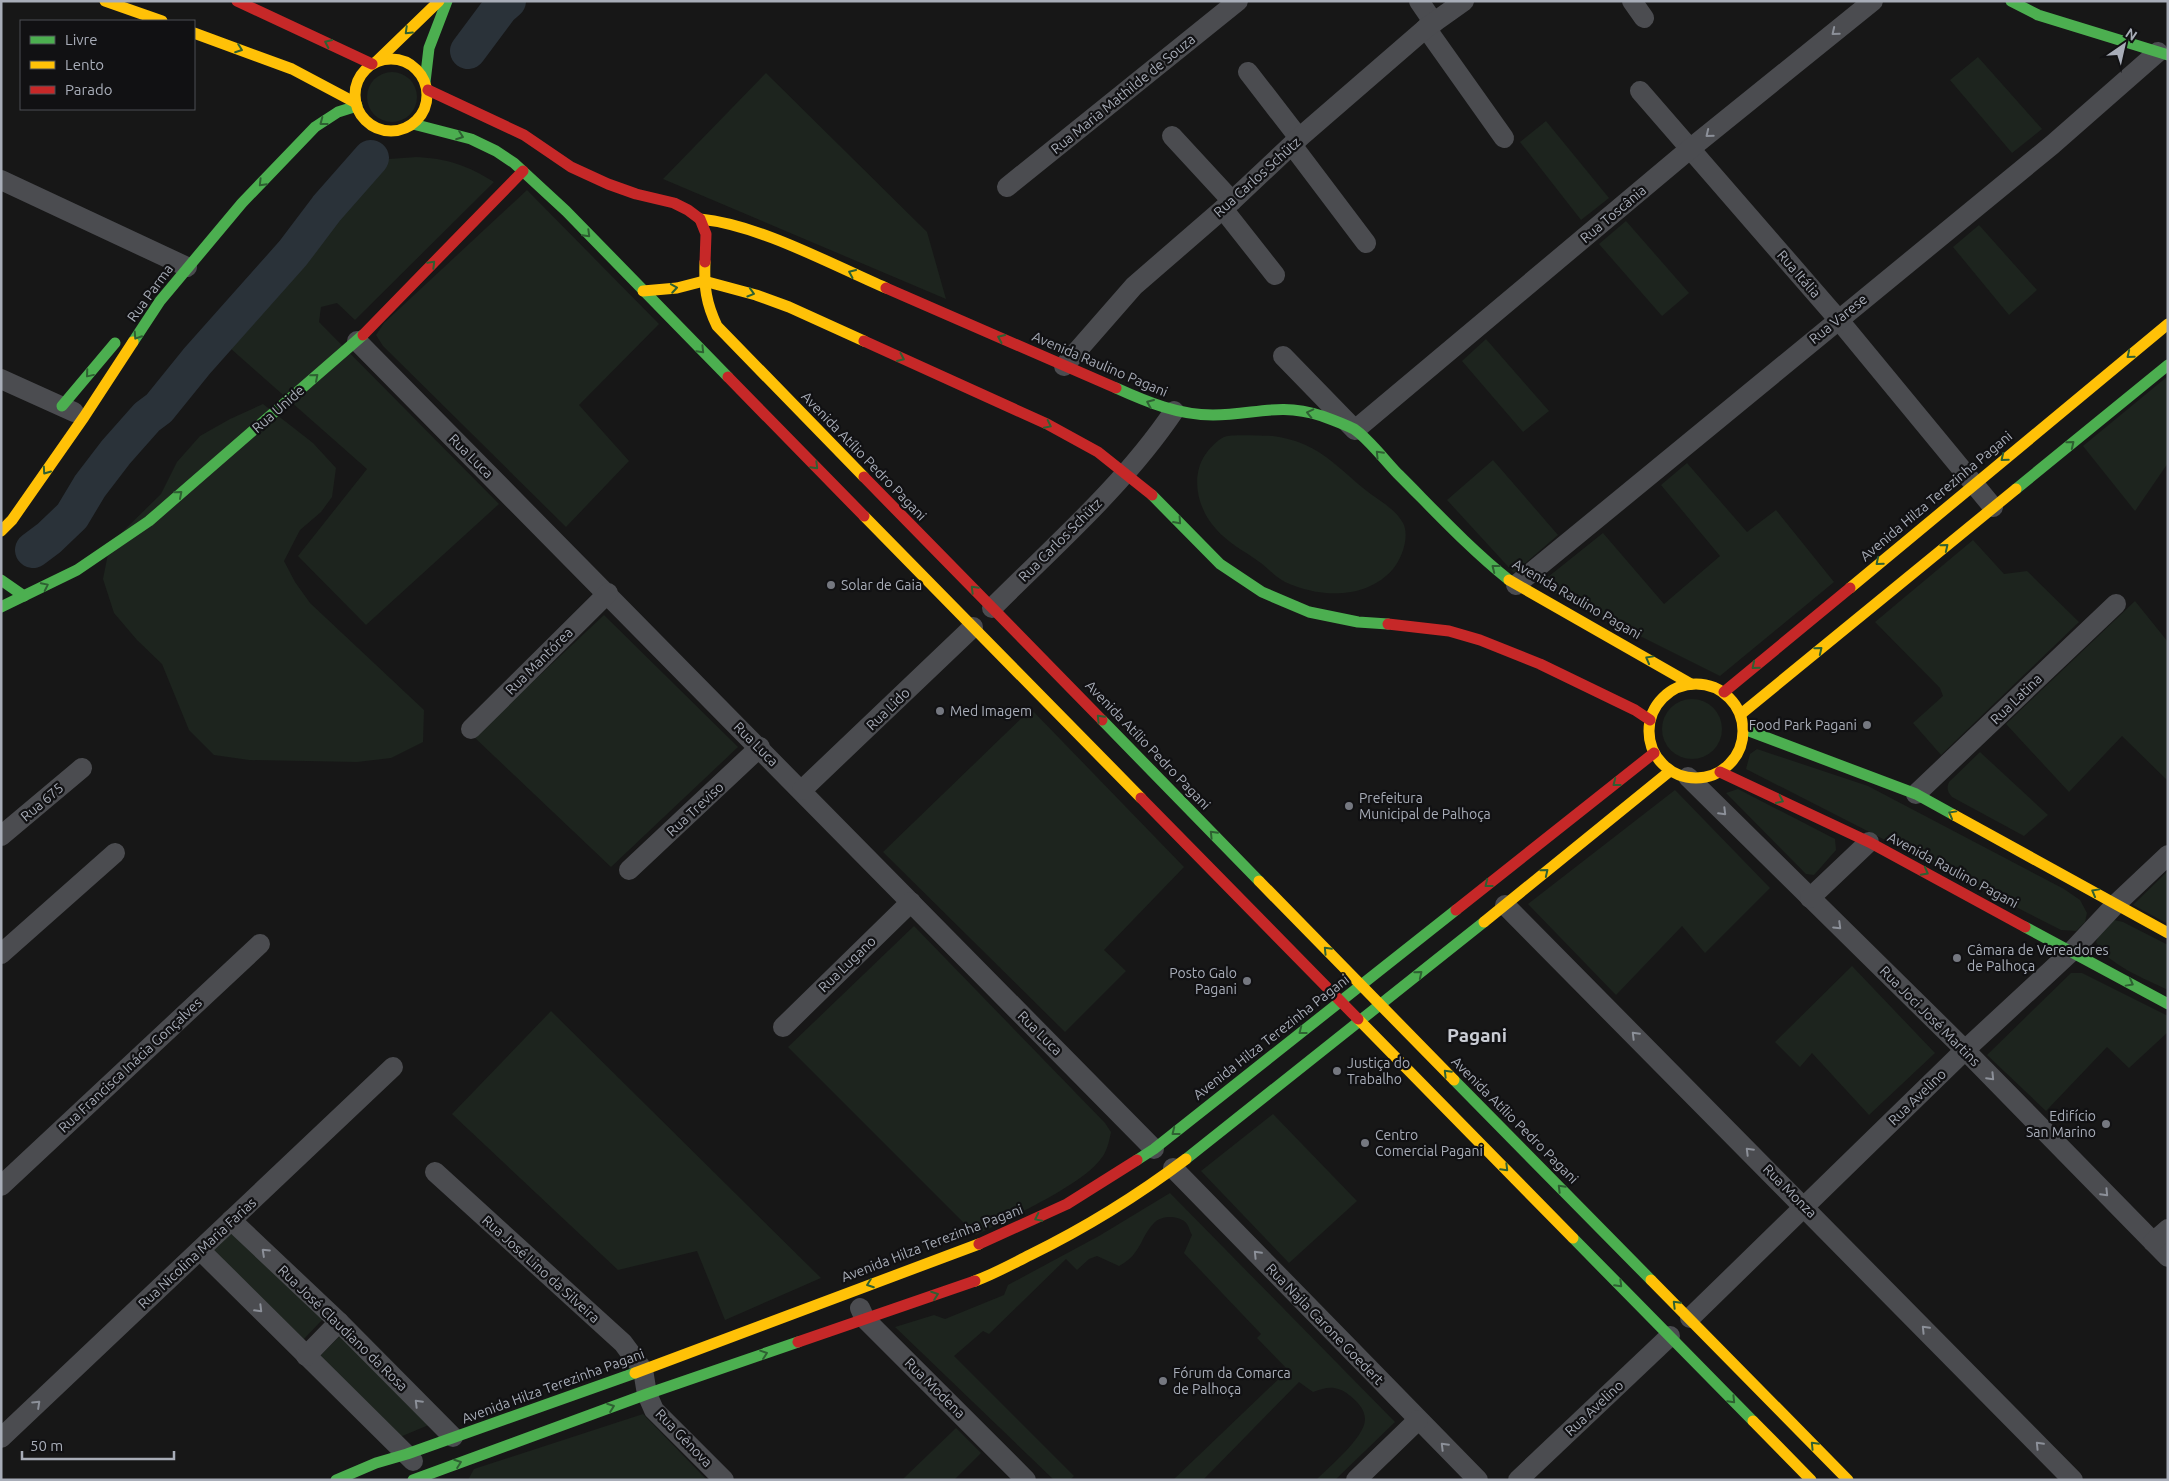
<svg xmlns="http://www.w3.org/2000/svg" width="2169" height="1481" font-family="Ubuntu,sans-serif">
  <rect width="100%" height="100%" fill="#171717"/>
  <g fill="#1d241e">
    <polygon points="1978,57 2042,129 2012,153 1950,80"/>
    <circle cx="392" cy="97" r="25"/>
    <polygon points="766,73 927,232 946,299 663,179"/>
    <polygon points="1546,121 1609,198 1581,220 1520,142"/>
    <path d="M417,157C448,159 467,165 494,182L355,320L337,303L321,307L319,322L499,504L366,625L298,556L367,469L230,348L389,159Z"/>
    <polygon points="527,190 659,324 579,405 629,461 566,527 383,346 376,335 384,323"/>
    <polygon points="1626,221 1689,293 1662,316 1599,244"/>
    <polygon points="1979,225 2037,290 2009,315 1953,247"/>
    <polygon points="1486,339 1549,411 1523,432 1462,361"/>
    <polygon points="2168,376 2168,463 2135,511 2083,446"/>
    <polygon points="263,404 313,443 336,468 332,497 321,512 300,530 284,561 295,582 310,603 424,710 423,742 391,758 357,762 249,760 214,755 189,730 162,664 137,640 114,613 103,579 110,544 161,494 177,462 200,436 230,419"/>
    <path d="M1273,436C1316,442 1332,462 1363,488C1377,500 1394,507 1403,523C1410,536 1402,558 1393,569C1366,600 1320,598 1285,582C1275,577 1267,567 1258,561C1244,551 1227,542 1216,529C1198,510 1190,477 1205,455C1209,449 1217,440 1224,437C1233,434 1262,436 1273,436Z"/>
    <polygon points="1493,460 1558,535 1514,573 1447,500"/>
    <polygon points="1687,463 1747,532 1776,510 1834,582 1720,676 1538,585 1603,533 1664,604 1720,556 1661,485"/>
    <polygon points="1973,540 2004,574 2027,571 2079,622 1941,755 1913,723 1943,696 1940,688 1875,622"/>
    <polygon points="2135,601 2168,642 2168,781 2122,736 2069,792 2006,724"/>
    <polygon points="604,615 738,747 611,867 474,737"/>
    <circle cx="1692" cy="729" r="30"/>
    <polygon points="1031,709 1184,867 1104,950 1126,971 1065,1032 883,852"/>
    <polygon points="1757,749 1868,786 2064,889 2080,900 2087,913 2085,922 2076,931 2061,930 1746,769 1750,754"/>
    <path d="M1980,752L2048,815L2024,836L1952,797C1948,792 1946,789 1949,782Z"/>
    <polygon points="1738,789 1835,839 1836,850 1814,875 1806,874 1726,793"/>
    <polygon points="1675,790 1770,888 1705,953 1682,926 1616,995 1528,904"/>
    <polygon points="2168,871 2168,924 2133,905"/>
    <path d="M2114,920L2123,922L2168,945V990C2144,978 2109,966 2096,942L2098,937Z"/>
    <path d="M914,926L1105,1123L1111,1132C1109,1142 1107,1152 1100,1160C1080,1186 1007,1219 976,1235L788,1047Z"/>
    <polygon points="1852,966 1935,1053 1869,1115 1812,1053 1800,1067 1775,1042"/>
    <polygon points="2071,973 2082,973 2168,1016 2168,1032 2129,1068 2107,1047 2046,1111 1987,1055"/>
    <polygon points="551,1011 821,1278 725,1320 697,1251 618,1270 452,1114"/>
    <polygon points="1273,1114 1357,1201 1289,1263 1201,1171"/>
    <path d="M1170,1193L1395,1422L1335,1480H1316C1329,1467 1364,1438 1365,1420C1365,1409 1357,1401 1349,1395C1336,1385 1327,1387 1313,1392L1299,1382L1203,1480H1173L1288,1370L1257,1338L1261,1334L1184,1253L1192,1235C1190,1232 1189,1227 1187,1224C1180,1215 1162,1215 1154,1223C1140,1237 1142,1254 1119,1266L1097,1256L1089,1259L1077,1270L1066,1259L989,1334L983,1331L954,1356L1074,1476L1070,1480H1054L895,1327L934,1315L945,1319L1004,1295L1008,1285L1099,1236Z"/>
    <polygon points="232,1231 323,1319 301,1342 210,1253"/>
    <polygon points="340,1336 431,1424 400,1437 318,1358"/>
    <polygon points="643,1414 707,1480 468,1480 474,1469"/>
    <polygon points="956,1428 981,1453 954,1480 902,1480"/>
  </g>
  <g fill="none" stroke-linecap="round" stroke-linejoin="round">
    <g stroke="#2a3239" stroke-width="36">
      <polyline points="468,51 500,8 508,1"/>
      <polyline points="33,550 49,538 72,516 90,486 116,452 147,417 159,408 197,361 293,253 327,208 371,158"/>
    </g>
    <g stroke="#4b4c50" stroke-width="20">
      <polyline points="1419,1 1434,23"/>
      <polyline points="1632,1 1644,18"/>
      <polyline points="1426,28 1504,138"/>
      <polyline points="1248,72 1299,138"/>
      <polyline points="1640,91 1838,319 1993,507"/>
      <polyline points="1172,136 1232,201"/>
      <polyline points="1292,145 1366,243"/>
      <polyline points="1,180 187,267"/>
      <polyline points="1007,187 1238,1"/>
      <polyline points="1223,209 1275,275"/>
      <polyline points="357,341 1154,1149"/>
      <polyline points="1283,356 1355,430 1691,148 1873,1"/>
      <polyline points="1064,366 1134,286 1232,201 1299,138 1426,28 1464,1"/>
      <polyline points="1,379 74,412"/>
      <polyline points="1516,585 2052,145 2158,52"/>
      <path d="M992,608C1055,545 1124,485 1174,411"/>
      <polyline points="471,729 608,593"/>
      <polyline points="1688,777 1965,1050 2168,1257"/>
      <polyline points="802,790 973,627"/>
      <polyline points="1916,794 2116,604"/>
      <polyline points="1,836 82,768"/>
      <polyline points="629,870 760,747"/>
      <polyline points="1810,898 1869,842"/>
      <polyline points="1505,905 2073,1480"/>
      <polyline points="1,954 115,853"/>
      <polyline points="783,1027 911,902"/>
      <polyline points="1173,1168 1478,1480"/>
      <polyline points="435,1172 623,1343 643,1370 647,1394 654,1410 724,1480"/>
      <polyline points="1,1186 260,944"/>
      <polyline points="231,1220 339,1322 453,1437"/>
      <polyline points="2153,1242 2168,1229"/>
      <polyline points="200,1250 413,1461"/>
      <polyline points="860,1308 865,1319 1026,1480"/>
      <polyline points="1690,1318 1965,1050 2072,951 2116,904 2168,855"/>
      <polyline points="306,1356 339,1322"/>
      <polyline points="1,1438 393,1067"/>
      <polyline points="1356,1480 1418,1420"/>
      <polyline points="1518,1480 1670,1336"/>
    </g>
    <g stroke="#4caf50" stroke-width="11">
      <polyline points="2011,1 2038,15 2168,55"/>
      <polyline points="425,82 429,48 447,1"/>
      <polyline points="413,124 471,139 496,151 514,163 566,211 728,377"/>
      <polyline points="133,342 160,301 242,203 315,127 338,112 357,106"/>
      <path d="M1116,388C1147,402 1178,415 1213,415C1255,415 1278,402 1322,416C1333,420 1344,424 1354,429C1368,438 1387,463 1399,475C1435,511 1469,548 1509,580"/>
      <polyline points="62,406 115,343"/>
      <polyline points="2016,489 2168,365"/>
      <polyline points="1152,495 1220,564 1262,592 1309,612 1358,622 1388,624"/>
      <polyline points="1,580 24,596"/>
      <polyline points="1,607 77,570 149,521 363,335"/>
      <polyline points="1102,720 1259,881"/>
      <polyline points="1744,729 1916,794 1954,815"/>
      <polyline points="2025,927 2168,1004"/>
      <polyline points="1454,1080 1651,1280"/>
      <polyline points="1186,1159 1484,922"/>
      <polyline points="1137,1160 1154,1149 1456,910"/>
      <polyline points="1573,1238 1753,1421"/>
      <polyline points="336,1480 376,1463 407,1454 635,1373"/>
      <polyline points="413,1480 647,1394 798,1342"/>
    </g>
    <g stroke="#ffc107" stroke-width="11">
      <polyline points="105,1 162,21"/>
      <polyline points="194,33 292,69 356,103"/>
      <circle cx="391" cy="95" r="36"/>
      <polyline points="377,61 439,1"/>
      <path d="M700,219C760,225 830,264 886,288"/>
      <path d="M705,262C704,287 706,303 717,326L864,477"/>
      <polyline points="643,291 677,288 704,281 756,295 789,307 864,341"/>
      <polyline points="864,516 1141,798"/>
      <polyline points="1,531 12,520 84,417 133,342"/>
      <polyline points="1509,580 1691,684"/>
      <polyline points="1850,588 2168,324"/>
      <circle cx="1696" cy="731" r="47"/>
      <polyline points="1741,714 2016,489"/>
      <polyline points="1954,815 2168,933"/>
      <polyline points="1259,881 1454,1080"/>
      <polyline points="1484,922 1670,771"/>
      <polyline points="1358,1019 1573,1238"/>
      <polyline points="1651,1280 1848,1480"/>
      <path d="M975,1281C994,1274 1012,1264 1030,1255C1085,1228 1137,1196 1186,1159"/>
      <polyline points="635,1373 979,1244"/>
      <polyline points="1753,1421 1811,1480"/>
    </g>
    <g stroke="#c62828" stroke-width="11">
      <polyline points="237,1 372,64"/>
      <polyline points="428,90 524,135 571,167 608,184 636,194 674,203 688,210 700,219 706,234 705,262"/>
      <polyline points="886,288 1116,388"/>
      <polyline points="363,335 523,171"/>
      <polyline points="864,341 1047,424 1098,452 1152,495"/>
      <polyline points="728,377 864,516"/>
      <polyline points="864,477 1102,720"/>
      <polyline points="1388,624 1449,631 1480,640 1540,664 1635,710 1650,720"/>
      <polyline points="1724,692 1850,588"/>
      <polyline points="1720,772 1869,842 2025,927"/>
      <polyline points="1141,798 1358,1019"/>
      <polyline points="1456,910 1654,753"/>
      <polyline points="979,1244 1067,1204 1137,1160"/>
      <polyline points="798,1342 975,1281"/>
    </g>
  </g>
  <defs><path id="oneway-chevron" d="M-2-3.5L2.5 0L-2 3.5" fill="none" stroke-width="1.6" stroke-linecap="round" stroke-linejoin="round" transform="scale(1.25)"/></defs>
  <g stroke="#2e6032">
    <use href="#oneway-chevron" transform="translate(408 31) rotate(136)"/>
    <use href="#oneway-chevron" transform="translate(328 43) rotate(-155)"/>
    <use href="#oneway-chevron" transform="translate(239 49) rotate(20)"/>
    <use href="#oneway-chevron" transform="translate(323 122) rotate(143)"/>
    <use href="#oneway-chevron" transform="translate(460 136) rotate(20)"/>
    <use href="#oneway-chevron" transform="translate(262 183) rotate(134)"/>
    <use href="#oneway-chevron" transform="translate(587 234) rotate(45)"/>
    <use href="#oneway-chevron" transform="translate(432 264) rotate(-45)"/>
    <use href="#oneway-chevron" transform="translate(852 273) rotate(-156)"/>
    <use href="#oneway-chevron" transform="translate(674 288) rotate(-9)"/>
    <use href="#oneway-chevron" transform="translate(751 293) rotate(17)"/>
    <use href="#oneway-chevron" transform="translate(137 336) rotate(123)"/>
    <use href="#oneway-chevron" transform="translate(1001 338) rotate(-156)"/>
    <use href="#oneway-chevron" transform="translate(701 350) rotate(46)"/>
    <use href="#oneway-chevron" transform="translate(2130 355) rotate(141)"/>
    <use href="#oneway-chevron" transform="translate(901 358) rotate(24)"/>
    <use href="#oneway-chevron" transform="translate(89 374) rotate(130)"/>
    <use href="#oneway-chevron" transform="translate(315 377) rotate(-41)"/>
    <use href="#oneway-chevron" transform="translate(1150 403) rotate(-157)"/>
    <use href="#oneway-chevron" transform="translate(1310 413) rotate(-167)"/>
    <use href="#oneway-chevron" transform="translate(1048 425) rotate(26)"/>
    <use href="#oneway-chevron" transform="translate(2071 444) rotate(-39)"/>
    <use href="#oneway-chevron" transform="translate(1379 454) rotate(-134)"/>
    <use href="#oneway-chevron" transform="translate(2004 458) rotate(141)"/>
    <use href="#oneway-chevron" transform="translate(815 466) rotate(45)"/>
    <use href="#oneway-chevron" transform="translate(46 471) rotate(125)"/>
    <use href="#oneway-chevron" transform="translate(179 494) rotate(-41)"/>
    <use href="#oneway-chevron" transform="translate(1178 521) rotate(48)"/>
    <use href="#oneway-chevron" transform="translate(1945 547) rotate(-39)"/>
    <use href="#oneway-chevron" transform="translate(1879 562) rotate(140)"/>
    <use href="#oneway-chevron" transform="translate(1495 568) rotate(-142)"/>
    <use href="#oneway-chevron" transform="translate(45 586) rotate(-26)"/>
    <use href="#oneway-chevron" transform="translate(974 589) rotate(-135)"/>
    <use href="#oneway-chevron" transform="translate(1819 650) rotate(-39)"/>
    <use href="#oneway-chevron" transform="translate(1649 659) rotate(-151)"/>
    <use href="#oneway-chevron" transform="translate(1755 666) rotate(140)"/>
    <use href="#oneway-chevron" transform="translate(1100 718) rotate(-134)"/>
    <use href="#oneway-chevron" transform="translate(1616 783) rotate(142)"/>
    <use href="#oneway-chevron" transform="translate(1780 800) rotate(25)"/>
    <use href="#oneway-chevron" transform="translate(1952 814) rotate(-151)"/>
    <use href="#oneway-chevron" transform="translate(1213 834) rotate(-134)"/>
    <use href="#oneway-chevron" transform="translate(1545 872) rotate(-39)"/>
    <use href="#oneway-chevron" transform="translate(1925 872) rotate(28)"/>
    <use href="#oneway-chevron" transform="translate(1488 884) rotate(142)"/>
    <use href="#oneway-chevron" transform="translate(2095 892) rotate(-151)"/>
    <use href="#oneway-chevron" transform="translate(1327 950) rotate(-134)"/>
    <use href="#oneway-chevron" transform="translate(1419 974) rotate(-39)"/>
    <use href="#oneway-chevron" transform="translate(2130 983) rotate(29)"/>
    <use href="#oneway-chevron" transform="translate(1302 1031) rotate(142)"/>
    <use href="#oneway-chevron" transform="translate(1447 1073) rotate(-135)"/>
    <use href="#oneway-chevron" transform="translate(1175 1132) rotate(142)"/>
    <use href="#oneway-chevron" transform="translate(1505 1168) rotate(45)"/>
    <use href="#oneway-chevron" transform="translate(1561 1188) rotate(-135)"/>
    <use href="#oneway-chevron" transform="translate(1038 1218) rotate(154)"/>
    <use href="#oneway-chevron" transform="translate(870 1284) rotate(160)"/>
    <use href="#oneway-chevron" transform="translate(1619 1284) rotate(45)"/>
    <use href="#oneway-chevron" transform="translate(935 1295) rotate(-20)"/>
    <use href="#oneway-chevron" transform="translate(1676 1304) rotate(-135)"/>
    <use href="#oneway-chevron" transform="translate(764 1354) rotate(-19)"/>
    <use href="#oneway-chevron" transform="translate(1732 1400) rotate(46)"/>
    <use href="#oneway-chevron" transform="translate(611 1407) rotate(-20)"/>
    <use href="#oneway-chevron" transform="translate(1814 1445) rotate(-134)"/>
    <use href="#oneway-chevron" transform="translate(458 1463) rotate(-20)"/>
  </g>
  <g stroke="#8c9099">
    <use href="#oneway-chevron" transform="translate(1835 32) rotate(141)"/>
    <use href="#oneway-chevron" transform="translate(1709 134) rotate(141)"/>
    <use href="#oneway-chevron" transform="translate(1723 812) rotate(45)"/>
    <use href="#oneway-chevron" transform="translate(1838 926) rotate(44)"/>
    <use href="#oneway-chevron" transform="translate(1635 1035) rotate(-135)"/>
    <use href="#oneway-chevron" transform="translate(1991 1077) rotate(46)"/>
    <use href="#oneway-chevron" transform="translate(1749 1151) rotate(-135)"/>
    <use href="#oneway-chevron" transform="translate(2105 1193) rotate(46)"/>
    <use href="#oneway-chevron" transform="translate(265 1252) rotate(-137)"/>
    <use href="#oneway-chevron" transform="translate(1257 1254) rotate(-134)"/>
    <use href="#oneway-chevron" transform="translate(259 1309) rotate(45)"/>
    <use href="#oneway-chevron" transform="translate(1925 1329) rotate(-134)"/>
    <use href="#oneway-chevron" transform="translate(418 1403) rotate(-135)"/>
    <use href="#oneway-chevron" transform="translate(37 1404) rotate(-43)"/>
    <use href="#oneway-chevron" transform="translate(2039 1445) rotate(-134)"/>
    <use href="#oneway-chevron" transform="translate(1444 1446) rotate(-135)"/>
  </g>
  <g fill="#757880" stroke="#111113" stroke-width="2">
    <circle cx="831" cy="585" r="5"/>
    <circle cx="940" cy="711" r="5"/>
    <circle cx="1867" cy="725" r="5"/>
    <circle cx="1349" cy="806" r="5"/>
    <circle cx="1957" cy="958" r="5"/>
    <circle cx="1247" cy="981" r="5"/>
    <circle cx="1337" cy="1071" r="5"/>
    <circle cx="2106" cy="1124" r="5"/>
    <circle cx="1365" cy="1143" r="5"/>
    <circle cx="1163" cy="1381" r="5"/>
  </g>
  <g text-anchor="middle" stroke-width="4.5" stroke-linejoin="round" paint-order="stroke">
    <g font-size="14" fill="#a8adb8" stroke="#111113">
      <text transform="translate(1123 94) rotate(-39)" y="5">Rua Maria Mathilde de Souza</text>
      <text transform="translate(1257 177) rotate(-42)" y="5">Rua Carlos Schütz</text>
      <text transform="translate(1613 214) rotate(-40)" y="5">Rua Toscânia</text>
      <text transform="translate(1799 274) rotate(49)" y="5">Rua Itália</text>
      <text transform="translate(150 293) rotate(-54)" y="5">Rua Parma</text>
      <text transform="translate(1838 319) rotate(-39)" y="5">Rua Varese</text>
      <text transform="translate(1100 364) rotate(23)" y="5">Avenida Raulino Pagani</text>
      <text transform="translate(278 409) rotate(-41)" y="5">Rua Unide</text>
      <text transform="translate(471 456) rotate(45)" y="5">Rua Luca</text>
      <text transform="translate(864 456) rotate(46)" y="5">Avenida Atílio Pedro Pagani</text>
      <text transform="translate(1936 496) rotate(-40)" y="5">Avenida Hilza Terezinha Pagani</text>
      <text transform="translate(1060 540) rotate(-45)" y="5">Rua Carlos Schütz</text>
      <text transform="translate(1577 599) rotate(30)" y="5">Avenida Raulino Pagani</text>
      <text transform="translate(539 661) rotate(-45)" y="5">Rua Mantórea</text>
      <text transform="translate(2016 699) rotate(-44)" y="5">Rua Latina</text>
      <text transform="translate(888 709) rotate(-44)" y="5">Rua Lido</text>
      <text transform="translate(756 744) rotate(45)" y="5">Rua Luca</text>
      <text transform="translate(1148 745) rotate(46)" y="5">Avenida Atílio Pedro Pagani</text>
      <text transform="translate(42 802) rotate(-40)" y="5">Rua 675</text>
      <text transform="translate(695 809) rotate(-43)" y="5">Rua Treviso</text>
      <text transform="translate(1953 870) rotate(28)" y="5">Avenida Raulino Pagani</text>
      <text transform="translate(847 964) rotate(-44)" y="5">Rua Lugano</text>
      <text transform="translate(1930 1016) rotate(45)" y="5">Rua Joci José Martins</text>
      <text transform="translate(1040 1033) rotate(45)" y="5">Rua Luca</text>
      <text transform="translate(1271 1037) rotate(-38)" y="5">Avenida Hilza Terezinha Pagani</text>
      <text transform="translate(130 1065) rotate(-43)" y="5">Rua Francisca Inácia Gonçalves</text>
      <text transform="translate(1917 1097) rotate(-44)" y="5">Rua Avelino</text>
      <text transform="translate(1515 1120) rotate(45)" y="5">Avenida Atílio Pedro Pagani</text>
      <text transform="translate(1790 1191) rotate(45)" y="5">Rua Monza</text>
      <text transform="translate(932 1243) rotate(-21)" y="5">Avenida Hilza Terezinha Pagani</text>
      <text transform="translate(197 1253) rotate(-43)" y="5">Rua Nicolina Maria Farias</text>
      <text transform="translate(541 1269) rotate(42)" y="5">Rua José Lino da Silveira</text>
      <text transform="translate(1325 1324) rotate(46)" y="5">Rua Najla Carone Goedert</text>
      <text transform="translate(343 1328) rotate(44)" y="5">Rua José Claudiano da Rosa</text>
      <text transform="translate(553 1386) rotate(-20)" y="5">Avenida Hilza Terezinha Pagani</text>
      <text transform="translate(935 1388) rotate(45)" y="5">Rua Modena</text>
      <text transform="translate(1594 1408) rotate(-43)" y="5">Rua Avelino</text>
      <text transform="translate(684 1438) rotate(46)" y="5">Rua Gênova</text>
    </g>
    <g font-size="14" fill="#a8adb8" stroke="#111113" text-anchor="start">
      <text x="841" y="590">Solar de Gaia</text>
      <text x="950" y="716">Med Imagem</text>
      <text x="1857" y="730" text-anchor="end">Food Park Pagani</text>
      <text x="1359" y="803">Prefeitura<tspan x="1359" dy="16">Municipal de Palhoça</tspan></text>
      <text x="1967" y="955">Câmara de Vereadores<tspan x="1967" dy="16">de Palhoça</tspan></text>
      <text x="1237" y="978" text-anchor="end">Posto Galo<tspan x="1237" dy="16">Pagani</tspan></text>
      <text x="1347" y="1068">Justiça do<tspan x="1347" dy="16">Trabalho</tspan></text>
      <text x="2096" y="1121" text-anchor="end">Edifício<tspan x="2096" dy="16">San Marino</tspan></text>
      <text x="1375" y="1140">Centro<tspan x="1375" dy="16">Comercial Pagani</tspan></text>
      <text x="1173" y="1378">Fórum da Comarca<tspan x="1173" dy="16">de Palhoça</tspan></text>
    </g>
    <g font-size="19" font-weight="bold" fill="#c9ccd4" stroke="#111113">
      <text x="1477" y="1042">Pagani</text>
    </g>
  </g>
  <rect width="2169" height="1481" fill="none" stroke="#a8adb8" stroke-width="5"/>
  <rect x="20" y="20" width="175" height="90" fill="#111113" stroke="#4d4f55"/>
  <rect x="30" y="36" width="25" height="8" fill="#4caf50" stroke="#4d4f55"/>
  <text x="65" y="45" font-size="15" fill="#a8adb8">Livre</text>
  <rect x="30" y="61" width="25" height="8" fill="#ffc107" stroke="#4d4f55"/>
  <text x="65" y="70" font-size="15" fill="#a8adb8">Lento</text>
  <rect x="30" y="86" width="25" height="8" fill="#c62828" stroke="#4d4f55"/>
  <text x="65" y="95" font-size="15" fill="#a8adb8">Parado</text>
  <g transform="translate(2124 45) rotate(34)" stroke="#111113" stroke-width="4" paint-order="stroke">
  <path d="M0-4L9 19L0 12L-9 19Z" fill="#a8adb8"/>
  <text y="-8" font-size="14" font-weight="bold" text-anchor="middle" fill="#a8adb8">N</text>
  </g>
  <path d="M22 1451v8h152v-8" fill="none" stroke="#a8adb8" stroke-width="2.5"/>
  <text x="30" y="1451" font-size="15" fill="#a8adb8" stroke="#111113" stroke-width="4" paint-order="stroke">50 m</text>
</svg>
